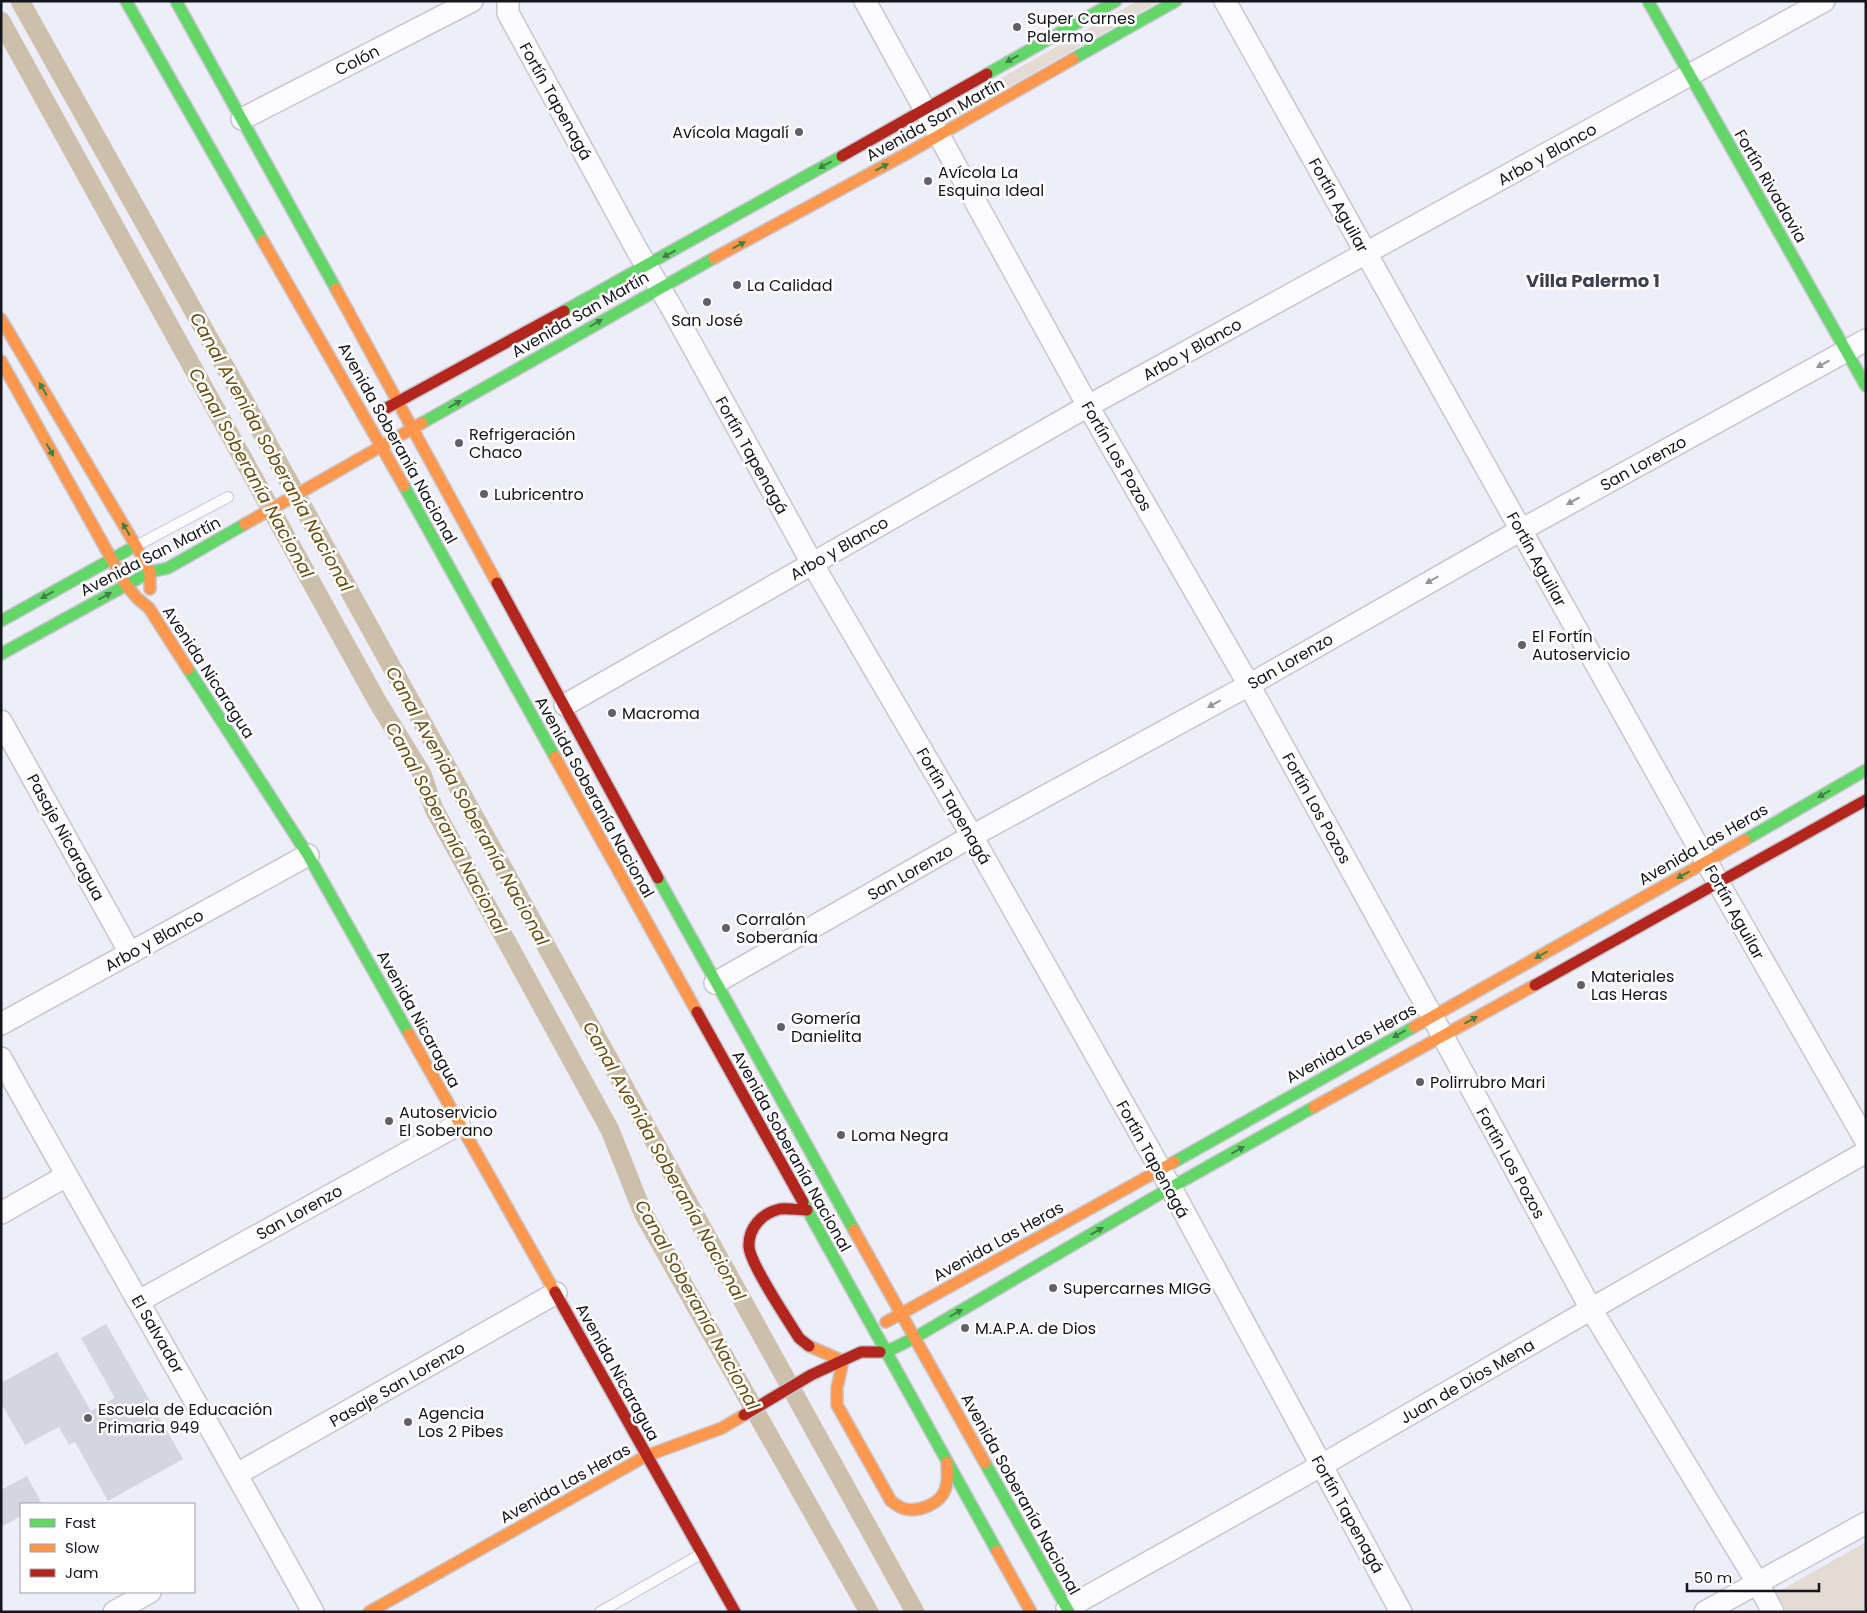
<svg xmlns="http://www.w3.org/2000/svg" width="1867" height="1613" font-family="Poppins,sans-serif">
  <rect width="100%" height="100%" fill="#eeeefa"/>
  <g fill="#e4dcd4">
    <polygon points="1137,1 1160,1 958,115 952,106"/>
    <polygon points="1866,1542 1866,1612 1787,1612 1776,1593"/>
  </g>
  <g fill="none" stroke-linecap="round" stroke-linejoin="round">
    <g stroke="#cdc0ab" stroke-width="19">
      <polyline points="20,1 262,433 915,1612"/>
      <polyline points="1,21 377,701 422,774 434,809 610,1130 643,1213 869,1612"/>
    </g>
  </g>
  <g fill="#d5d5e1">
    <polygon points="106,1324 183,1459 108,1501 75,1442 69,1445 59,1427 25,1445 1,1403 1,1383 57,1352 91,1411 115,1398 81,1338"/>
    <polygon points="27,1476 42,1504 21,1504 21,1516 1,1527 1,1490"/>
  </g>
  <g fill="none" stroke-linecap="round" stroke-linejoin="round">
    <g stroke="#c6c6d1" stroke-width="12">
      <g id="lane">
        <polyline points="136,546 228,497"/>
        <polyline points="600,1612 701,1554"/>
      </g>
    </g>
    <g stroke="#c6c6d1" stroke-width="24">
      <g id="street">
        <polyline points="508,1 508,13 637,250 670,305 812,563 972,836 1171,1188 1401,1612"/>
        <polyline points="865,1 1088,406 1249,685 1432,1016 1591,1309 1757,1582 1773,1612"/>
        <polyline points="1225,1 1719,884 1866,1141"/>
        <polyline points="242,119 472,1"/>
        <polyline points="565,705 1088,406 1824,1"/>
        <polyline points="1,721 130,953"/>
        <polyline points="715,983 972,836 1249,685 1521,530 1866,340"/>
        <polyline points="1,1024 308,855"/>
        <path d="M1,1058C104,1244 211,1426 313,1612"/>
        <polyline points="1,1213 66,1176"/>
        <polyline points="139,1301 459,1124"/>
        <polyline points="237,1474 556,1293"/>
        <polyline points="1067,1608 1322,1465 1591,1309 1866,1152"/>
        <polyline points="114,1612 150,1592"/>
        <polyline points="1705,1612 1866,1523"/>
      </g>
    </g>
    <g stroke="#c6c6d1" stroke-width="14">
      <g id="fast">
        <polyline points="126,1 263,241"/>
        <polyline points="176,1 336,289"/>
        <polyline points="1648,1 1866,386"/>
        <polyline points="1073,59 1176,1"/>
        <polyline points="987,74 1116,1"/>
        <polyline points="564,311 842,156"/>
        <polyline points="422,423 714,258"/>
        <polyline points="404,486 555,757"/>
        <polyline points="1,621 128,550"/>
        <polyline points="1,654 150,572 168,568 245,524"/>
        <polyline points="188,669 308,855 409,1034"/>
        <polyline points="1745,840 1866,770"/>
        <polyline points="658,878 854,1230"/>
        <polyline points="1174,1162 1414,1027"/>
        <polyline points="803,1202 997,1551"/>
        <polyline points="880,1352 886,1352 914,1338 1170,1188 1314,1107"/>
        <polyline points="985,1463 1069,1612"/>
      </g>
    </g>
    <g stroke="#c6c6d1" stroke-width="14">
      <g id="slow">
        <polyline points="263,241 404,486"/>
        <polyline points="714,258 906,154 1073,59"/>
        <polyline points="336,289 497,583"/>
        <polyline points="1,319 136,546 150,572 150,589"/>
        <polyline points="1,361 126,585 137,598 149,608 188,669"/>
        <polyline points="245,524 422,423"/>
        <polyline points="555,757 697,1012"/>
        <polyline points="1414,1027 1745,840"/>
        <polyline points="409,1034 555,1292"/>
        <polyline points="1314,1107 1535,985"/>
        <polyline points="854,1230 985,1463"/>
        <polyline points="886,1322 1174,1162"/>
        <path d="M809,1346L843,1361L837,1388V1405L891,1501C895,1504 900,1508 905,1509C919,1512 940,1504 945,1490C949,1481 947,1471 947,1462"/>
        <polyline points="997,1551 1031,1612"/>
        <polyline points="369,1612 646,1456 722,1428 744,1415"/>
      </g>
    </g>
    <g stroke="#c6c6d1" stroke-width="14">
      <g id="jam">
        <polyline points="842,156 987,74"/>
        <polyline points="381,411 564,311"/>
        <polyline points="497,583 658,878"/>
        <polyline points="1535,985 1866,800"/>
        <polyline points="697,1012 803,1202"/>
        <path d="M807,1210C799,1210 788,1208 780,1209C762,1213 748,1228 749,1247C750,1264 788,1320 799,1338L809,1346"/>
        <polyline points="555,1292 735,1612"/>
        <polyline points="744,1415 811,1375 861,1352 880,1352"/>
      </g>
    </g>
    <use href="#lane" stroke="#fcfcfe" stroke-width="10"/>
    <use href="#street" stroke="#fcfcfe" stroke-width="21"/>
    <use href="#fast" stroke="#63d668" stroke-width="11"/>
    <use href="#slow" stroke="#ff974d" stroke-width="11"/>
    <use href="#jam" stroke="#b3261e" stroke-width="11"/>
  </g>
  <defs><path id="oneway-solid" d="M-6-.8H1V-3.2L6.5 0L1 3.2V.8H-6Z" transform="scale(1.25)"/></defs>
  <g fill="#407f46">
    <use href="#oneway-solid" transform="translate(1012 59) rotate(151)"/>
    <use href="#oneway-solid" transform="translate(825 165) rotate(151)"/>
    <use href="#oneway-solid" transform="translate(882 167) rotate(-28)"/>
    <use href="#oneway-solid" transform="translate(739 245) rotate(-28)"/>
    <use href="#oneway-solid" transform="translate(669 254) rotate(151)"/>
    <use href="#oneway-solid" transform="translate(596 323) rotate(-30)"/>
    <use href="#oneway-solid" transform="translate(43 389) rotate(-121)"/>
    <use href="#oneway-solid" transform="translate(455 404) rotate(-30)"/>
    <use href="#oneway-solid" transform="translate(50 450) rotate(61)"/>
    <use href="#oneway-solid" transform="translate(126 529) rotate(-121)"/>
    <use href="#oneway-solid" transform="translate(47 595) rotate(151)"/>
    <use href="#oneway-solid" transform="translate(105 596) rotate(-29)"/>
    <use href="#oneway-solid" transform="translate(1824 794) rotate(150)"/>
    <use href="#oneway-solid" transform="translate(1683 875) rotate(151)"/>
    <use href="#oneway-solid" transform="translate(1541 955) rotate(151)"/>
    <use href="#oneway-solid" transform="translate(1471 1020) rotate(-29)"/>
    <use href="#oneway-solid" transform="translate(1399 1034) rotate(151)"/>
    <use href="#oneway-solid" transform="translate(1238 1150) rotate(-29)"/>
    <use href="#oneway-solid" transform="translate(1097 1231) rotate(-30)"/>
    <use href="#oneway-solid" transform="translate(956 1313) rotate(-30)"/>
  </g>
  <g fill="#949499">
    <use href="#oneway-solid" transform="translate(1823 364) rotate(151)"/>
    <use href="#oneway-solid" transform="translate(1573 501) rotate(151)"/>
    <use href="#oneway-solid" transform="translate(1432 580) rotate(150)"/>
    <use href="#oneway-solid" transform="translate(1214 704) rotate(151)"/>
  </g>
  <g fill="#61616a" stroke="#fff" stroke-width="2">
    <circle cx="1017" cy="27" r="5"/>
    <circle cx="799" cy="132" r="5"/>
    <circle cx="928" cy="181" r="5"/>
    <circle cx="737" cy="285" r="5"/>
    <circle cx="707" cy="302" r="5"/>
    <circle cx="459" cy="443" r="5"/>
    <circle cx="484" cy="494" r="5"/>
    <circle cx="1522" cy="645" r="5"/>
    <circle cx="612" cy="713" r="5"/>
    <circle cx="726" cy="928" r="5"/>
    <circle cx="1581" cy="985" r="5"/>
    <circle cx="781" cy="1027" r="5"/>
    <circle cx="1420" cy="1082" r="5"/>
    <circle cx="389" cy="1121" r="5"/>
    <circle cx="841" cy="1135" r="5"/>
    <circle cx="1053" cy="1288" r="5"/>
    <circle cx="965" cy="1328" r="5"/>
    <circle cx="88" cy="1418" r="5"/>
    <circle cx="408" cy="1422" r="5"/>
  </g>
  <g text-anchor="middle" stroke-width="5" stroke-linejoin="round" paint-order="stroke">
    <g font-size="16" fill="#15151d" stroke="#fff" text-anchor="start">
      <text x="1027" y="24">Super Carnes<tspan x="1027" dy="18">Palermo</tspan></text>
      <text x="789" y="138" text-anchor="end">Avícola Magalí</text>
      <text x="938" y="178">Avícola La<tspan x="938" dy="18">Esquina Ideal</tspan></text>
      <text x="747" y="291">La Calidad</text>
      <text x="707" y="326" text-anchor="middle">San José</text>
      <text x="469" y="440">Refrigeración<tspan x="469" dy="18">Chaco</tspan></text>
      <text x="494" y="500">Lubricentro</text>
      <text x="1532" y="642">El Fortín<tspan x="1532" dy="18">Autoservicio</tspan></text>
      <text x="622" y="719">Macroma</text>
      <text x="736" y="925">Corralón<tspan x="736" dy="18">Soberanía</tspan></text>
      <text x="1591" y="982">Materiales<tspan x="1591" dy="18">Las Heras</tspan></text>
      <text x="791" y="1024">Gomería<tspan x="791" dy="18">Danielita</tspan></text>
      <text x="1430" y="1088">Polirrubro Mari</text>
      <text x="399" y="1118">Autoservicio<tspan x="399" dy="18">El Soberano</tspan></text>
      <text x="851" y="1141">Loma Negra</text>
      <text x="1063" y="1294">Supercarnes MIGG</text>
      <text x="975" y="1334">M.A.P.A. de Dios</text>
      <text x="98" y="1415">Escuela de Educación<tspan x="98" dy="18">Primaria 949</tspan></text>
      <text x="418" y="1419">Agencia<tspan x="418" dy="18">Los 2 Pibes</tspan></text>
    </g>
    <g font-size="16" fill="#15151d" stroke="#fff">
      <text transform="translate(357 60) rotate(-27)" y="6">Colón</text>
      <text transform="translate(556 101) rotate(61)" y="6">Fortín Tapenagá</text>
      <text transform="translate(935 119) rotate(-29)" y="6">Avenida San Martín</text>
      <text transform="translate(1547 154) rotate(-29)" y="6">Arbo y Blanco</text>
      <text transform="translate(1771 186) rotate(60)" y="6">Fortín Rivadavia</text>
      <text transform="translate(1339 205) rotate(61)" y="6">Fortín Aguilar</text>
      <text transform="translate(580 314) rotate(-30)" y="6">Avenida San Martín</text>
      <text transform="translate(1192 349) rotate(-29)" y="6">Arbo y Blanco</text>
      <text transform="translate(398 443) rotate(61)" y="6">Avenida Soberanía Nacional</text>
      <text transform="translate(752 455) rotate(61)" y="6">Fortín Tapenagá</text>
      <text transform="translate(1117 456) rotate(60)" y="6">Fortín Los Pozos</text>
      <text transform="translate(1643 463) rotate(-29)" y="6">San Lorenzo</text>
      <text transform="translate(839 548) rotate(-30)" y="6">Arbo y Blanco</text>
      <text transform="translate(150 556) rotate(-27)" y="6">Avenida San Martín</text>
      <text transform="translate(1537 559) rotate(61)" y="6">Fortín Aguilar</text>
      <text transform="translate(1290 661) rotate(-30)" y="6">San Lorenzo</text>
      <text transform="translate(209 672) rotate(57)" y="6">Avenida Nicaragua</text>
      <text transform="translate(595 797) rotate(61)" y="6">Avenida Soberanía Nacional</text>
      <text transform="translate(954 806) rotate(60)" y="6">Fortín Tapenagá</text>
      <text transform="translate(1317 808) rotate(61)" y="6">Fortín Los Pozos</text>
      <text transform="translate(66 837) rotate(61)" y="6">Pasaje Nicaragua</text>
      <text transform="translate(1703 844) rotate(-30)" y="6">Avenida Las Heras</text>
      <text transform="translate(910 872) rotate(-30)" y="6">San Lorenzo</text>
      <text transform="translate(1735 912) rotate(61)" y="6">Fortín Aguilar</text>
      <text transform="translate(154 940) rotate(-29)" y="6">Arbo y Blanco</text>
      <text transform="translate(419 1019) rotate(61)" y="6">Avenida Nicaragua</text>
      <text transform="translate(1351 1043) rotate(-29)" y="6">Avenida Las Heras</text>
      <text transform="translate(792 1151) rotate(61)" y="6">Avenida Soberanía Nacional</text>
      <text transform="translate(1153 1159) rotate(61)" y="6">Fortín Tapenagá</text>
      <text transform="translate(1511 1163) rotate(61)" y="6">Fortín Los Pozos</text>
      <text transform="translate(299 1212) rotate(-29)" y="6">San Lorenzo</text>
      <text transform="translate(998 1241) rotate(-29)" y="6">Avenida Las Heras</text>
      <text transform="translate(158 1334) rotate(60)" y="6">El Salvador</text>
      <text transform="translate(618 1372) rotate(61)" y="6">Avenida Nicaragua</text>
      <text transform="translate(1467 1381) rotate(-30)" y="6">Juan de Dios Mena</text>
      <text transform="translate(397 1384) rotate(-30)" y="6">Pasaje San Lorenzo</text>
      <text transform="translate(565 1483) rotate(-29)" y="6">Avenida Las Heras</text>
      <text transform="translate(1021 1494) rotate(61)" y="6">Avenida Soberanía Nacional</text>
      <text transform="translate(1348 1514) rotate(61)" y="6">Fortín Tapenagá</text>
    </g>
    <g font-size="18" font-weight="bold" fill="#3f3f52" stroke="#fff">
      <text x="1593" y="287">Villa Palermo 1</text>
    </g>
    <g font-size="18" font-style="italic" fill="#694e10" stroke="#fff">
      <text transform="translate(271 452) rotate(61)" y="6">Canal Avenida Soberanía Nacional</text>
      <text transform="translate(251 473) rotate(61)" y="6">Canal Soberanía Nacional</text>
      <text transform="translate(467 806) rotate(61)" y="6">Canal Avenida Soberanía Nacional</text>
      <text transform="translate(446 828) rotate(62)" y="6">Canal Soberanía Nacional</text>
      <text transform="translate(664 1161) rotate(61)" y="6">Canal Avenida Soberanía Nacional</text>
      <text transform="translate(697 1305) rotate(61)" y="6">Canal Soberanía Nacional</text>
    </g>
  </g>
  <rect width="1867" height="1613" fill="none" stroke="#15151d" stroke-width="5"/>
  <rect x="20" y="1503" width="175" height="90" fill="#ffffff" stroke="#a1a1a5"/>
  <rect x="30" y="1519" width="25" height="8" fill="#63d668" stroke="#a1a1a5"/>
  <text x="65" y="1528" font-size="15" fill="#15151d">Fast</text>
  <rect x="30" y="1544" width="25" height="8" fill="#ff974d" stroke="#a1a1a5"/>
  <text x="65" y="1553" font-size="15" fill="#15151d">Slow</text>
  <rect x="30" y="1569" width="25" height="8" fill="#b3261e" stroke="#a1a1a5"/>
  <text x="65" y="1578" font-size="15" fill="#15151d">Jam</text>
  <path d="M1687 1583v8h132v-8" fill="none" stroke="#15151d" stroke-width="2.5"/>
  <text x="1694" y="1583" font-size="15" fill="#15151d" stroke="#ffffff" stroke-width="4" paint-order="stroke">50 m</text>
</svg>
